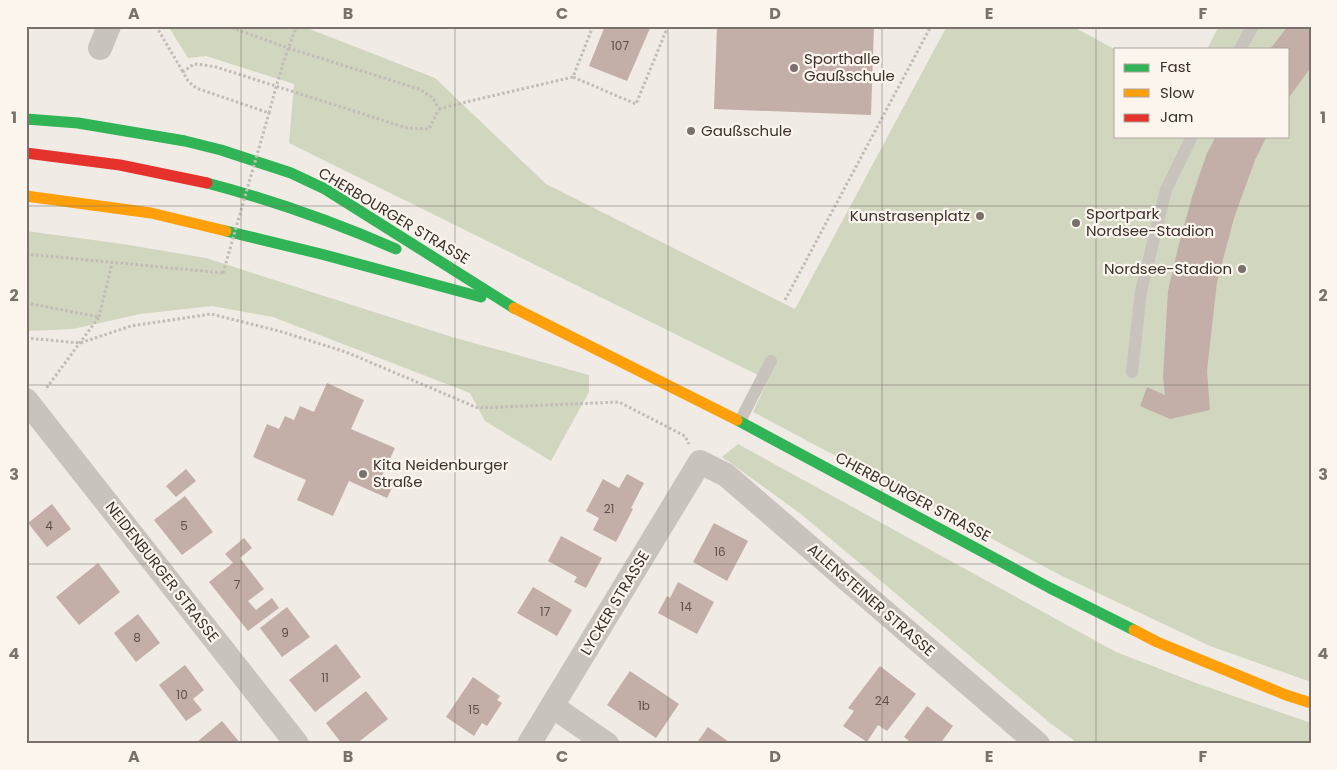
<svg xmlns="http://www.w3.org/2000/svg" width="1337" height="770" font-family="Poppins,sans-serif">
  <rect width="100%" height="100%" fill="#f0ebe5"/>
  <g fill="#d1d6bf">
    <polygon points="168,26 302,26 435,78 546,184 795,309 947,26 1072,26 1116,50 1116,136 1288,136 1288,49 1207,49 1219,26 1311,26 1311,682 1210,646 1060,575 753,412 768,380 289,143 294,84 206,56 188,58"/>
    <polygon points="26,231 123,244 206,258 452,337 589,375 589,392 551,461 485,421 470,393 273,317 212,306 140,314 73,329 26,331"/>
    <polygon points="738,444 1116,652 1199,684 1311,723 1311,744 1079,744 1050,723 801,514 722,457"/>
  </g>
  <g fill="#c3afa7">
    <polygon points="605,26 651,26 627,81 589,66"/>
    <polygon points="717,26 874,26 871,115 714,109"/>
    <polygon points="1288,26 1311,26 1311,67 1288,99 1288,49 1270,49"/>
    <polygon points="1216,136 1267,136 1255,160 1234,218 1217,282 1207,371 1210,410 1170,419 1140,406 1147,387 1165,395 1163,377 1168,291 1178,248 1192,197 1207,153"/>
    <polygon points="327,383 364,400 351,429 395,448 381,478 394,484 387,498 349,481 333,516 297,500 306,480 253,457 267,424 279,429 285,416 294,420 300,406 314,412"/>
    <polygon points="186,469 196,481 176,497 166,486"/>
    <polygon points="627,474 644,483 631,508 633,509 616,542 593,530 599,518 586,511 603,479 619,488"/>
    <polygon points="185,496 213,532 182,555 154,520"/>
    <polygon points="52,504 71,529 47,547 28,523"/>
    <polygon points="714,523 748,541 727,581 693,562"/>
    <polygon points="561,536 602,558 586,588 574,582 577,577 548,561"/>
    <polygon points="244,538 252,548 240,558 264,589 248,601 256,610 272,598 279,608 248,631 209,582 233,563 225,554"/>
    <polygon points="98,563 120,592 79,625 56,597"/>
    <polygon points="678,582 714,602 697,634 658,613 667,596 670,598"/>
    <polygon points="533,587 572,610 557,636 517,613"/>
    <polygon points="287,607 310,637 282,657 260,628"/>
    <polygon points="138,614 160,643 136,662 114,633"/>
    <polygon points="336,644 361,677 315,712 289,680"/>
    <polygon points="185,665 204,690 193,699 202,710 186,721 159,685"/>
    <polygon points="880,666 916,694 887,731 878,725 867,742 843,726 854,711 848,708"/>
    <polygon points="630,671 679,704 656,738 607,705"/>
    <polygon points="473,677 500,696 497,700 502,703 487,726 482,723 474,736 446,717"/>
    <polygon points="366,691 388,719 356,744 342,744 326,723"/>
    <polygon points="927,706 953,726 940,744 913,744 904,737"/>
    <polygon points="222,721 241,744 199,744 197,742"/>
    <polygon points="708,727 732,744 696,744"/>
  </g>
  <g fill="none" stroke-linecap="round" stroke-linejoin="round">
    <g stroke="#c2bbb6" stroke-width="3" stroke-dasharray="2.5 2.5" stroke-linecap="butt">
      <polyline points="156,26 183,72"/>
      <path d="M227,26L288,48L419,89L433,98L439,109L429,129L407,128L216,67L204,65L194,64L183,72L188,81L196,88L269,113C277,83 285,54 297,26"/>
      <polyline points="593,26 573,77 636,104 668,26"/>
      <polyline points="439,109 466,102 573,77"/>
      <polyline points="26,254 223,273"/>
      <polyline points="785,300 931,26"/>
      <polyline points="26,303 99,317 45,390"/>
      <polyline points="99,317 112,263"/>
      <polyline points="26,338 80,343 131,326 211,314 279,331 346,352 478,408 619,402 685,436 689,444"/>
    </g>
    <g stroke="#c9c3be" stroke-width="12">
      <polyline points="1240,49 1253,26"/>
      <polyline points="1132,372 1141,291 1166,190 1192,136"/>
      <polyline points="740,421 771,361"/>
    </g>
    <g stroke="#c9c3be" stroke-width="24">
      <polyline points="100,48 109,26"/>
      <polyline points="26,400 297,744"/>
      <polyline points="552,706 607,744"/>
      <polyline points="529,744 700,462 726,475 1038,744"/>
    </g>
    <g stroke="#30b455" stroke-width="11">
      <polyline points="26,119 78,123 185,141 221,150 291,173 325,189 514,308"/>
      <path d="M207,183C272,200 334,222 396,249"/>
      <polyline points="226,231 321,254 481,297"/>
      <polyline points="737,420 1050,588 1134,630"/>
    </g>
    <g stroke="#ff9f0a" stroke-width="11">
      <polyline points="26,196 151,213 226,231"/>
      <polyline points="514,308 737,420"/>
      <polyline points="1134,630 1157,642 1286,695 1311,703"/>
    </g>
    <polyline stroke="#e5322d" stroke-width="11" points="26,153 120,165 207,183"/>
    <polyline stroke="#c2bbb6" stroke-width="3" stroke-dasharray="2.5 2.5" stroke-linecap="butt" points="223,273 269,113"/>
  </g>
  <path fill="none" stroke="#7a716c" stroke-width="1" stroke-opacity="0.55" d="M241,26V744M455,26V744M668,26V744M882,26V744M1096,26V744M26,206H1311M26,385H1311M26,564H1311"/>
  <g fill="#7a716c" stroke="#fbf5ee" stroke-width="2">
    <circle cx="794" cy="68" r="5"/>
    <circle cx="691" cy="131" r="5"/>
    <circle cx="980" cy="216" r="5"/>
    <circle cx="1076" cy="223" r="5"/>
    <circle cx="1242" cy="269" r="5"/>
    <circle cx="363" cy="474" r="5"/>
  </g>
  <g text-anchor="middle" stroke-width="4.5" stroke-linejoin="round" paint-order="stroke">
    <g font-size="12" fill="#5d504a">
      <text x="620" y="50">107</text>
      <text x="609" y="513">21</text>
      <text x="49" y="530">4</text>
      <text x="184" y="530">5</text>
      <text x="720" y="556">16</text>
      <text x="237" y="589">7</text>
      <text x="686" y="611">14</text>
      <text x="545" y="616">17</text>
      <text x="285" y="637">9</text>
      <text x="137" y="642">8</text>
      <text x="325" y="682">11</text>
      <text x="182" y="699">10</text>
      <text x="882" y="705">24</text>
      <text x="644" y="710">1b</text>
      <text x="474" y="714">15</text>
    </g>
    <g font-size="15" fill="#3b302b" stroke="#fbf5ee" text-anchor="start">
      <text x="804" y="64">Sporthalle<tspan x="804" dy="17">Gaußschule</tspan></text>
      <text x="701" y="136">Gaußschule</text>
      <text x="1086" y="219">Sportpark<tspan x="1086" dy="17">Nordsee-Stadion</tspan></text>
      <text x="970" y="221" text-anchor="end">Kunstrasenplatz</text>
      <text x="1232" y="274" text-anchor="end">Nordsee-Stadion</text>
      <text x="373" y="470">Kita Neidenburger<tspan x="373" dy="17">Straße</tspan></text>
    </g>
    <g font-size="15" fill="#3b302b" stroke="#fbf5ee">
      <text transform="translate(394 216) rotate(31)" y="5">CHERBOURGER STRASSE</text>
      <text transform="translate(913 497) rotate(28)" y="5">CHERBOURGER STRASSE</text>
      <text transform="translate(162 572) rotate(52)" y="5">NEIDENBURGER STRASSE</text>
      <text transform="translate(871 600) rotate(41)" y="5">ALLENSTEINER STRASSE</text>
      <text transform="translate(615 603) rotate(-59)" y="5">LYCKER STRASSE</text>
    </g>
  </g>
  <rect width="1337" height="770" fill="none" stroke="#fbf5ee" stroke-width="55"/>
  <rect x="1114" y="48" width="175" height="90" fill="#fbf5ee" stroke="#aea6a0"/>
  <rect x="1124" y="64" width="25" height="8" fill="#30b455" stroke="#aea6a0"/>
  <text x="1160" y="72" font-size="15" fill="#3b302b">Fast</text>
  <rect x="1124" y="89" width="25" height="8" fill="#ff9f0a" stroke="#aea6a0"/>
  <text x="1160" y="98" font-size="15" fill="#3b302b">Slow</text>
  <rect x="1124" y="114" width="25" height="8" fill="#e5322d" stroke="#aea6a0"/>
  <text x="1160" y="122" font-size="15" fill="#3b302b">Jam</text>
  <rect x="28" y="28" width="1282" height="714" fill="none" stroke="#7a716c" stroke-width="2"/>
  <g font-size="16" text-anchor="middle" font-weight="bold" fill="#7a716c">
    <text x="134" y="19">A</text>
    <text x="348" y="19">B</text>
    <text x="562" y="19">C</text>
    <text x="775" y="19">D</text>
    <text x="989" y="19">E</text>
    <text x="1203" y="19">F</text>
    <text x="14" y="123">1</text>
    <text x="1323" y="123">1</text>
    <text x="14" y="301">2</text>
    <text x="1323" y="301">2</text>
    <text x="14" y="480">3</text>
    <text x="1323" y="480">3</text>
    <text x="14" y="659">4</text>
    <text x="1323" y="659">4</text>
    <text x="134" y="762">A</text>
    <text x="348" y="762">B</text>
    <text x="562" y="762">C</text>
    <text x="775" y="762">D</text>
    <text x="989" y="762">E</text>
    <text x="1203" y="762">F</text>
  </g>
</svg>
